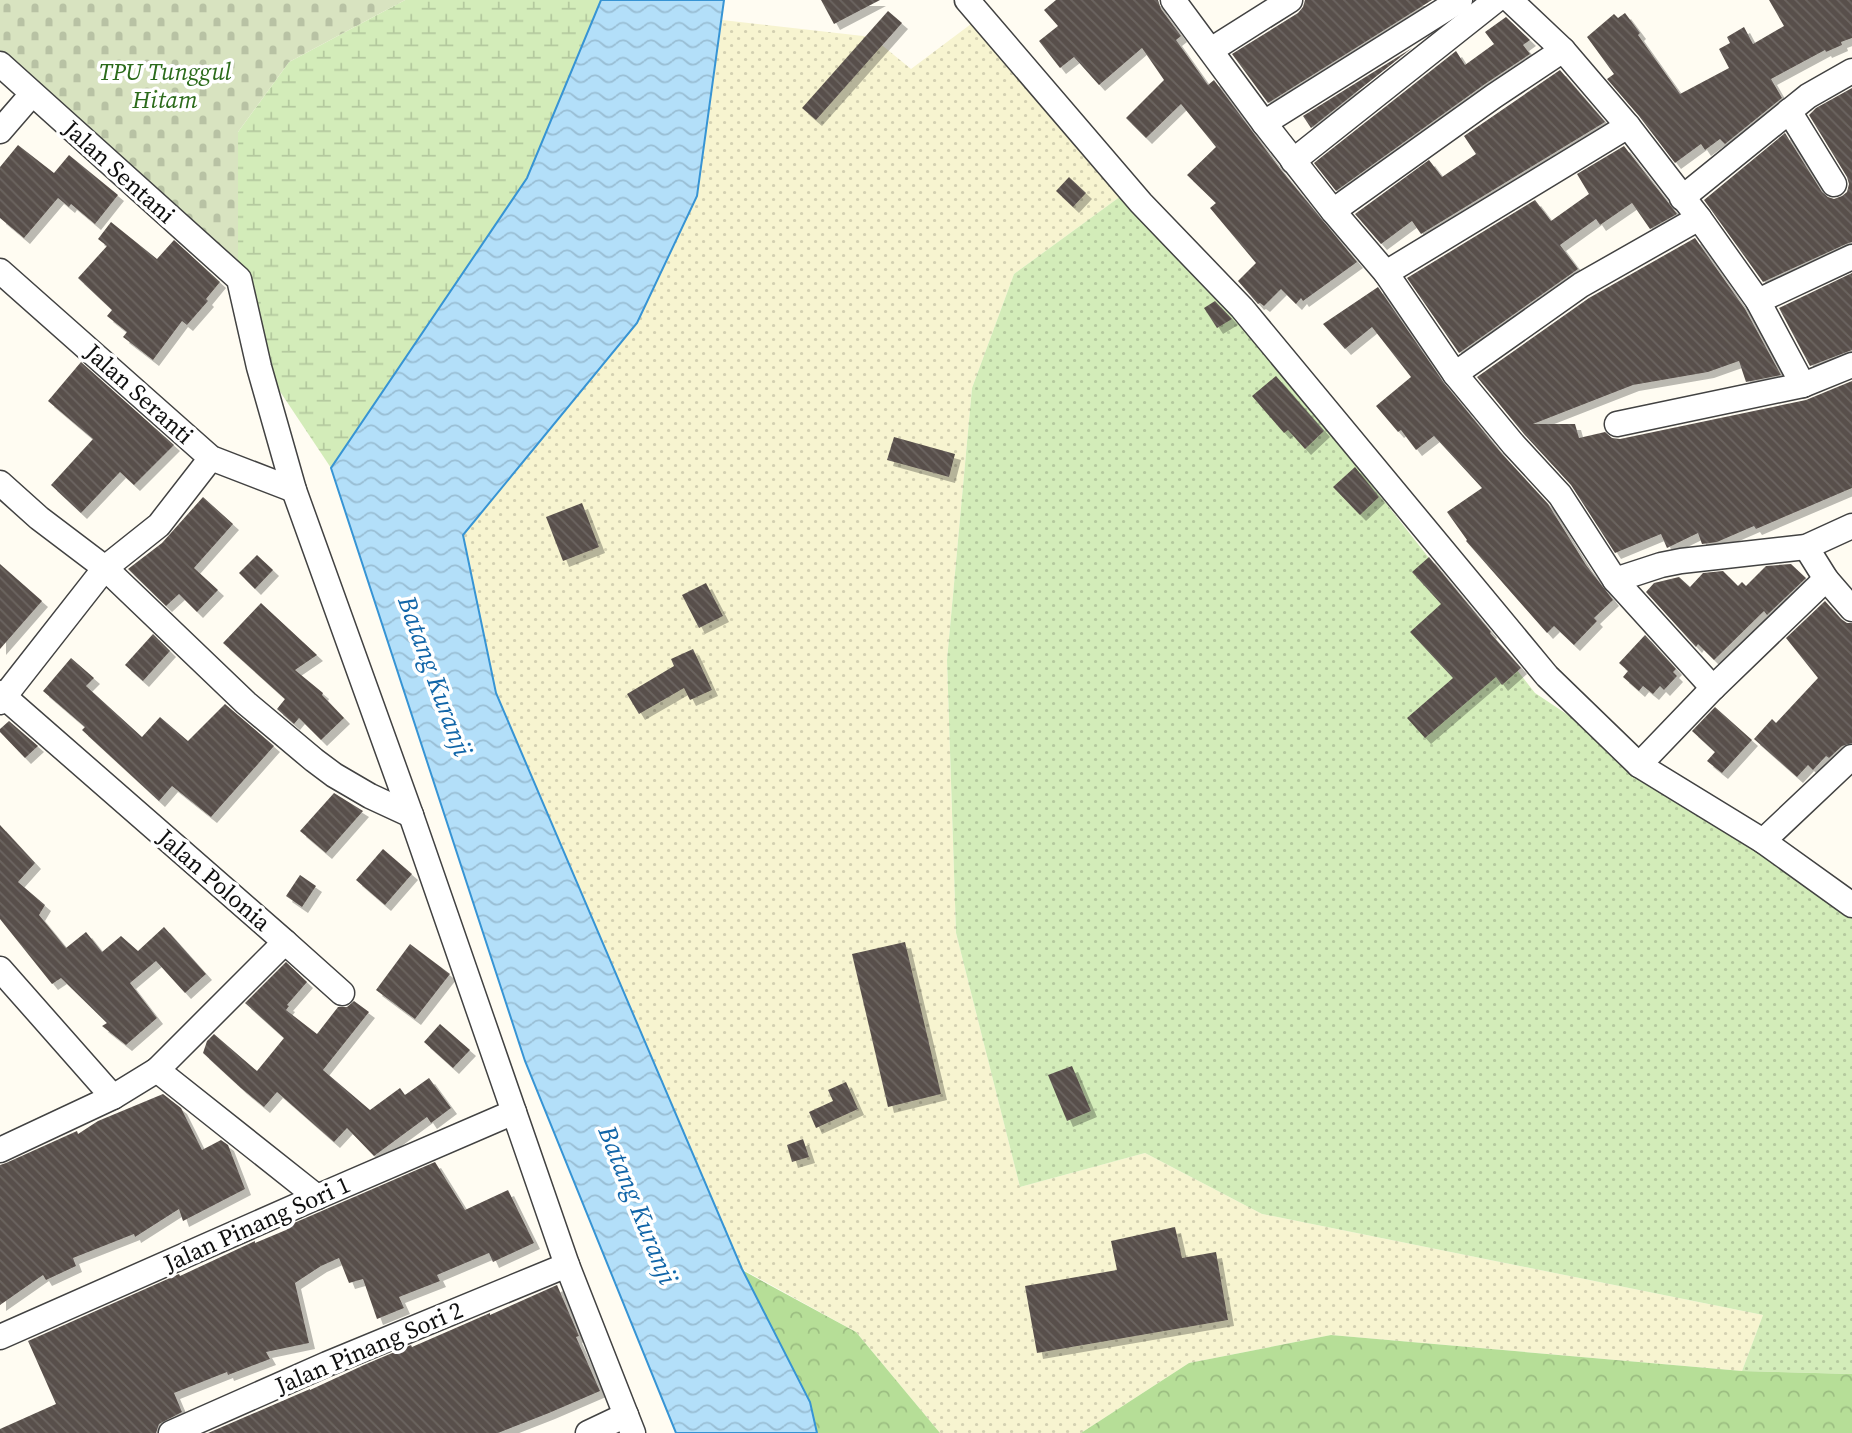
<svg xmlns="http://www.w3.org/2000/svg" width="1852" height="1433" font-family="'Source Serif 4',serif">
  <defs>
    <pattern id="farmland-dots" width="8" height="8" patternUnits="userSpaceOnUse" patternTransform="scale(1.75)"><rect width="8" height="8" fill="#f7f4d0"/><path d="M2 2h.1M6 6h.1" fill="none" stroke="#d3d0b1" stroke-width="1.8" stroke-linecap="round"/></pattern>
    <pattern id="grass-dots" width="8" height="8" patternUnits="userSpaceOnUse" patternTransform="scale(1.75)"><rect width="8" height="8" fill="#d3ecb9"/><path d="M2 2h.1M6 6h.1" fill="none" stroke="#b4c99e" stroke-width="1.8" stroke-linecap="round"/></pattern>
    <pattern id="forest-crowns" width="20" height="18" patternUnits="userSpaceOnUse" patternTransform="scale(1.75)"><rect width="20" height="18" fill="#b6de97"/><path d="M2 6a3 3 0 1 1 6 0M12 15a3 3 0 1 1 6 0" fill="none" stroke="#9bbd81"/></pattern>
    <pattern id="wetland-marsh" width="20" height="14" patternUnits="userSpaceOnUse" patternTransform="scale(1.75)"><rect width="20" height="14" fill="#d3ecb9"/><path d="M1 5h8M5 5V1M11 12h8M15 12V8" fill="none" stroke="#b4c99e"/></pattern>
    <pattern id="cemetery-stones" width="16" height="16" patternUnits="userSpaceOnUse" patternTransform="scale(1.75)"><rect width="16" height="16" fill="#d8e3c0"/><path d="M2 7V4a2 2 0 0 1 4 0v3zM10 15v-3a2 2 0 0 1 4 0v3z" fill="#b8c2a4"/></pattern>
    <pattern id="water-waves" width="16" height="10" patternUnits="userSpaceOnUse" patternTransform="scale(1.75)"><rect width="16" height="10" fill="#b3dff9"/><path d="M0 5q4-4 8 0t8 0" fill="none" stroke="#99bed4"/></pattern>
    <pattern id="building-back-hatch" width="6" height="6" patternUnits="userSpaceOnUse" patternTransform="scale(1.75)"><rect width="6" height="6" fill="#59504b"/><path d="M-1 5l2 2M0 0l6 6M5-1l2 2" fill="none" stroke="#6c6561"/></pattern>
    <filter id="shadow"><feDropShadow dx="6" dy="6" stdDeviation="0" flood-color="#0004"/></filter>
  </defs>
  <rect width="100%" height="100%" fill="#fffcf2"/>
  <polygon fill="url(#farmland-dots)" points="722,20 872,37 911,69 971,24 1136,185 1014,274 972,388 947,660 956,933 1020,1187 1145,1153 1262,1214 1763,1315 1742,1371 1331,1335 1189,1363 1081,1433 940,1433 856,1332 742,1269 496,693 462,535 637,323 697,196"/>
  <polygon fill="url(#grass-dots)" points="1136,185 1535,693 1852,904 1852,1374 1742,1371 1763,1315 1262,1214 1145,1153 1020,1187 956,933 947,660 972,388 1014,274"/>
  <g fill="url(#forest-crowns)">
    <polygon points="742,1270 856,1332 940,1433 817,1433 810,1402"/>
    <polygon points="1331,1335 1742,1371 1852,1374 1852,1433 1081,1433 1189,1363"/>
  </g>
  <polygon fill="url(#wetland-marsh)" points="405,0 601,0 527,178 331,468 277,387 238,262 238,132 289,62"/>
  <polygon fill="url(#cemetery-stones)" points="0,0 405,0 289,62 238,132 238,262 0,56"/>
  <polygon fill="url(#water-waves)" stroke="#3794d4" stroke-width="2" points="601,0 724,0 697,196 637,323 463,535 496,693 742,1269 810,1402 817,1433 676,1433 525,1061 331,468 527,178"/>
  <g fill="url(#building-back-hatch)" filter="url(#shadow)">
    <polygon points="821,0 880,0 834,24"/>
    <polygon points="1056,0 1158,0 1161,9 1181,36 1176,40 1208,85 1214,80 1281,170 1357,262 1303,301 1301,298 1296,304 1281,289 1264,306 1260,303 1258,304 1238,281 1256,263 1210,208 1216,203 1187,175 1216,147 1181,104 1146,138 1126,118 1164,80 1142,48 1099,85 1074,57 1060,68 1039,41 1058,26 1044,10"/>
    <polygon points="1305,0 1432,0 1268,103 1232,54 1298,13 1303,7"/>
    <polygon points="1769,0 1852,0 1852,38 1841,42 1842,45 1826,52 1825,50 1771,79 1782,98 1725,144 1720,139 1705,150 1701,144 1675,163 1639,116 1607,79 1614,74 1587,37 1614,14 1618,18 1625,13 1640,33 1638,35 1680,94 1729,68 1719,49 1730,43 1727,37 1744,27 1753,44 1784,26"/>
    <polygon points="888,11 902,23 816,120 802,108"/>
    <polygon points="1506,17 1530,40 1523,45 1530,54 1485,84 1336,191 1314,163 1456,51 1465,65 1494,44 1485,32"/>
    <polygon points="1412,48 1311,128 1303,116"/>
    <polygon points="1560,70 1605,122 1421,234 1412,221 1381,244 1355,214 1429,160 1442,177 1476,154 1464,136"/>
    <polygon points="1852,88 1852,242 1846,244 1763,282 1704,200 1785,133 1822,192 1828,197 1834,199 1842,196 1847,192 1849,184 1847,177 1809,115 1816,108"/>
    <polygon points="18,145 54,173 69,155 118,195 95,224 71,204 69,207 58,198 24,238 0,218 0,167"/>
    <polygon points="1624,146 1677,214 1650,229 1632,203 1600,225 1596,219 1560,245 1578,269 1459,353 1407,278 1535,200 1551,221 1589,194 1577,174"/>
    <polygon points="1069,177 1086,193 1073,207 1056,191"/>
    <polygon points="111,222 157,259 174,240 220,282 206,299 208,301 187,325 182,321 153,360 123,337 127,332 107,316 112,310 78,278 107,246 98,239"/>
    <polygon points="1695,238 1745,309 1781,375 1746,382 1739,361 1708,372 1633,385 1533,424 1575,424 1579,438 1605,432 1612,438 1620,439 1806,400 1852,381 1852,488 1756,529 1754,526 1717,542 1702,544 1698,533 1667,548 1661,534 1615,553 1571,485 1524,434 1477,377 1589,298"/>
    <polygon points="1852,273 1852,350 1810,366 1779,308"/>
    <polygon points="1378,287 1444,383 1502,454 1548,504 1586,565 1613,600 1594,618 1597,621 1574,645 1554,626 1547,633 1466,541 1467,540 1447,512 1482,488 1434,436 1416,450 1401,430 1398,432 1376,406 1411,377 1372,327 1345,349 1323,324"/>
    <polygon points="1215,301 1232,319 1217,328 1204,308"/>
    <polygon points="81,362 174,445 134,485 120,472 81,513 51,485 93,439 48,401"/>
    <polygon points="1276,376 1324,431 1305,449 1288,430 1284,433 1252,396"/>
    <polygon points="894,437 955,454 949,477 887,460"/>
    <polygon points="1355,467 1379,497 1360,515 1333,487"/>
    <polygon points="203,497 233,524 194,568 218,590 197,612 179,594 166,606 128,569 162,543"/>
    <polygon points="582,503 599,547 563,561 546,517"/>
    <polygon points="257,555 273,570 255,589 239,573"/>
    <polygon points="1429,557 1491,632 1490,633 1521,668 1502,685 1496,677 1425,738 1407,718 1453,678 1410,632 1441,604 1412,572"/>
    <polygon points="0,564 42,601 0,649"/>
    <polygon points="1791,564 1806,578 1767,615 1764,611 1714,660 1698,644 1696,647 1646,592 1654,583 1679,577 1690,587 1703,573 1723,571 1738,586 1742,582 1746,586 1766,566"/>
    <polygon points="706,583 723,616 699,628 682,595"/>
    <polygon points="1825,601 1841,619 1847,623 1852,623 1852,743 1842,746 1829,758 1826,756 1813,770 1808,765 1797,777 1754,739 1772,719 1776,723 1818,678 1786,638"/>
    <polygon points="261,603 317,655 295,670 323,693 322,695 344,718 321,740 299,718 294,724 277,709 285,699 223,643"/>
    <polygon points="153,634 170,651 143,681 125,665"/>
    <polygon points="1645,635 1676,669 1673,672 1677,676 1664,690 1660,686 1653,694 1643,686 1639,691 1623,677 1628,671 1619,663"/>
    <polygon points="693,649 712,690 690,700 684,688 639,714 627,694 674,666 671,659"/>
    <polygon points="71,658 94,678 86,686 142,737 160,717 188,741 225,704 274,746 211,817 172,786 159,801 82,730 85,727 43,691"/>
    <polygon points="1715,707 1752,740 1722,773 1707,761 1715,752 1692,731"/>
    <polygon points="9,721 38,746 25,758 0,732 0,729"/>
    <polygon points="334,793 363,811 326,853 300,831"/>
    <polygon points="0,825 35,863 18,882 45,905 39,915 66,948 86,932 102,952 121,936 138,951 164,927 206,974 185,993 156,961 130,983 157,1018 126,1045 102,1026 107,1023 61,978 52,984 0,919"/>
    <polygon points="383,849 412,874 385,905 356,880"/>
    <polygon points="300,875 316,886 302,907 286,896"/>
    <polygon points="905,942 941,1094 888,1107 852,954"/>
    <polygon points="410,944 450,974 415,1019 376,990"/>
    <polygon points="286,962 307,982 287,1005 289,1006 286,1010 317,1034 338,1007 347,1007 354,1001 369,1012 323,1070 370,1110 400,1088 405,1095 429,1078 451,1108 431,1123 427,1117 374,1156 347,1128 334,1142 277,1092 264,1107 241,1088 203,1053 207,1041 214,1034 257,1071 284,1038 245,1003"/>
    <polygon points="440,1024 470,1050 453,1068 424,1042"/>
    <polygon points="1072,1066 1091,1111 1067,1121 1048,1075"/>
    <polygon points="846,1082 858,1109 816,1128 809,1112 833,1101 828,1090"/>
    <polygon points="163,1094 181,1108 202,1150 221,1140 228,1145 245,1189 183,1221 179,1209 135,1237 134,1234 73,1258 76,1266 46,1280 43,1275 0,1305 0,1165 6,1163 77,1131 78,1134 98,1121"/>
    <polygon points="803,1139 809,1157 792,1162 787,1145"/>
    <polygon points="435,1162 465,1210 508,1190 534,1243 493,1262 489,1253 437,1275 440,1281 399,1297 404,1308 377,1319 363,1279 349,1283 339,1258 321,1266 295,1283 309,1343 266,1352 270,1359 228,1375 227,1372 174,1393 182,1412 159,1424 156,1433 0,1433 0,1429 56,1404 28,1341 179,1274 180,1276 255,1241 255,1243 286,1230 294,1223"/>
    <polygon points="1175,1227 1182,1258 1216,1252 1228,1320 1037,1353 1025,1286 1117,1270 1111,1241"/>
    <polygon points="557,1285 579,1336 576,1337 600,1391 549,1413 498,1433 208,1433 310,1389 310,1390 364,1365 411,1345 412,1347 490,1313 490,1315"/>
  </g>
  <g fill="none" stroke-linecap="round" stroke-linejoin="round">
    <g stroke="#424242" stroke-width="27">
      <g id="minor">
        <polyline points="967,0 1141,203 1242,308 1547,676 1639,765 1763,841 1852,905"/>
        <polyline points="1173,0 1264,123 1333,211 1386,273 1455,374 1513,444 1560,495 1615,580 1713,688"/>
        <polyline points="1510,0 1563,50 1628,126 1699,218 1758,301 1803,385"/>
        <polyline points="1211,50 1290,0"/>
        <polyline points="0,64 239,279 259,367 294,490 411,815 567,1265 633,1433"/>
        <polyline points="1789,111 1834,184"/>
        <polyline points="1264,123 1460,0"/>
        <polyline points="0,131 32,94"/>
        <polyline points="1293,161 1496,0"/>
        <polyline points="1682,198 1808,96 1852,71"/>
        <polyline points="1333,211 1494,96 1563,50"/>
        <polyline points="0,271 211,458 294,490"/>
        <polyline points="1386,273 1628,126"/>
        <polyline points="1758,301 1852,257"/>
        <polyline points="1455,374 1581,285 1699,218"/>
        <polyline points="1617,424 1803,385 1852,365"/>
        <polyline points="0,483 39,518 105,568 246,703 314,760 334,775 370,796 411,815"/>
        <polyline points="1806,547 1826,579 1852,609"/>
        <polyline points="1615,580 1661,565 1681,561 1806,547 1852,526"/>
        <polyline points="0,693 285,942 157,1070 113,1097 0,1150"/>
        <polyline points="0,702 105,568 159,525 211,458"/>
        <polyline points="1639,765 1713,688 1826,579"/>
        <polyline points="1763,841 1852,757"/>
        <polyline points="285,942 342,993"/>
        <polyline points="0,969 113,1097"/>
        <polyline points="157,1070 317,1197"/>
        <polyline points="0,1337 317,1197 514,1112"/>
        <polyline points="171,1433 327,1364 567,1265"/>
        <polyline points="588,1433 626,1415"/>
      </g>
    </g>
    <use href="#minor" stroke="#fff" stroke-width="24"/>
  </g>
  <g text-anchor="middle" stroke-width="7" stroke-linejoin="round" paint-order="stroke">
    <g font-size="24" font-style="italic" fill="#2b6b1b" stroke="#fff">
      <text x="165" y="80">TPU Tunggul<tspan x="165" dy="28">Hitam</tspan></text>
    </g>
    <g font-size="24" fill="#0f0f0f" stroke="#fff">
      <text transform="translate(119 172) rotate(42)" y="8">Jalan Sentani</text>
      <text transform="translate(139 394) rotate(42)" y="8">Jalan Seranti</text>
      <text transform="translate(214 880) rotate(41)" y="8">Jalan Polonia</text>
      <text transform="translate(257 1224) rotate(-24)" y="8">Jalan Pinang Sori 1</text>
      <text transform="translate(369 1348) rotate(-23)" y="8">Jalan Pinang Sori 2</text>
    </g>
    <g font-size="26" font-style="italic" fill="#1165a8" stroke="#fff">
      <text transform="translate(435 676) rotate(70)" y="9">Batang Kuranji</text>
      <text transform="translate(638 1205) rotate(68)" y="9">Batang Kuranji</text>
    </g>
  </g>
</svg>
